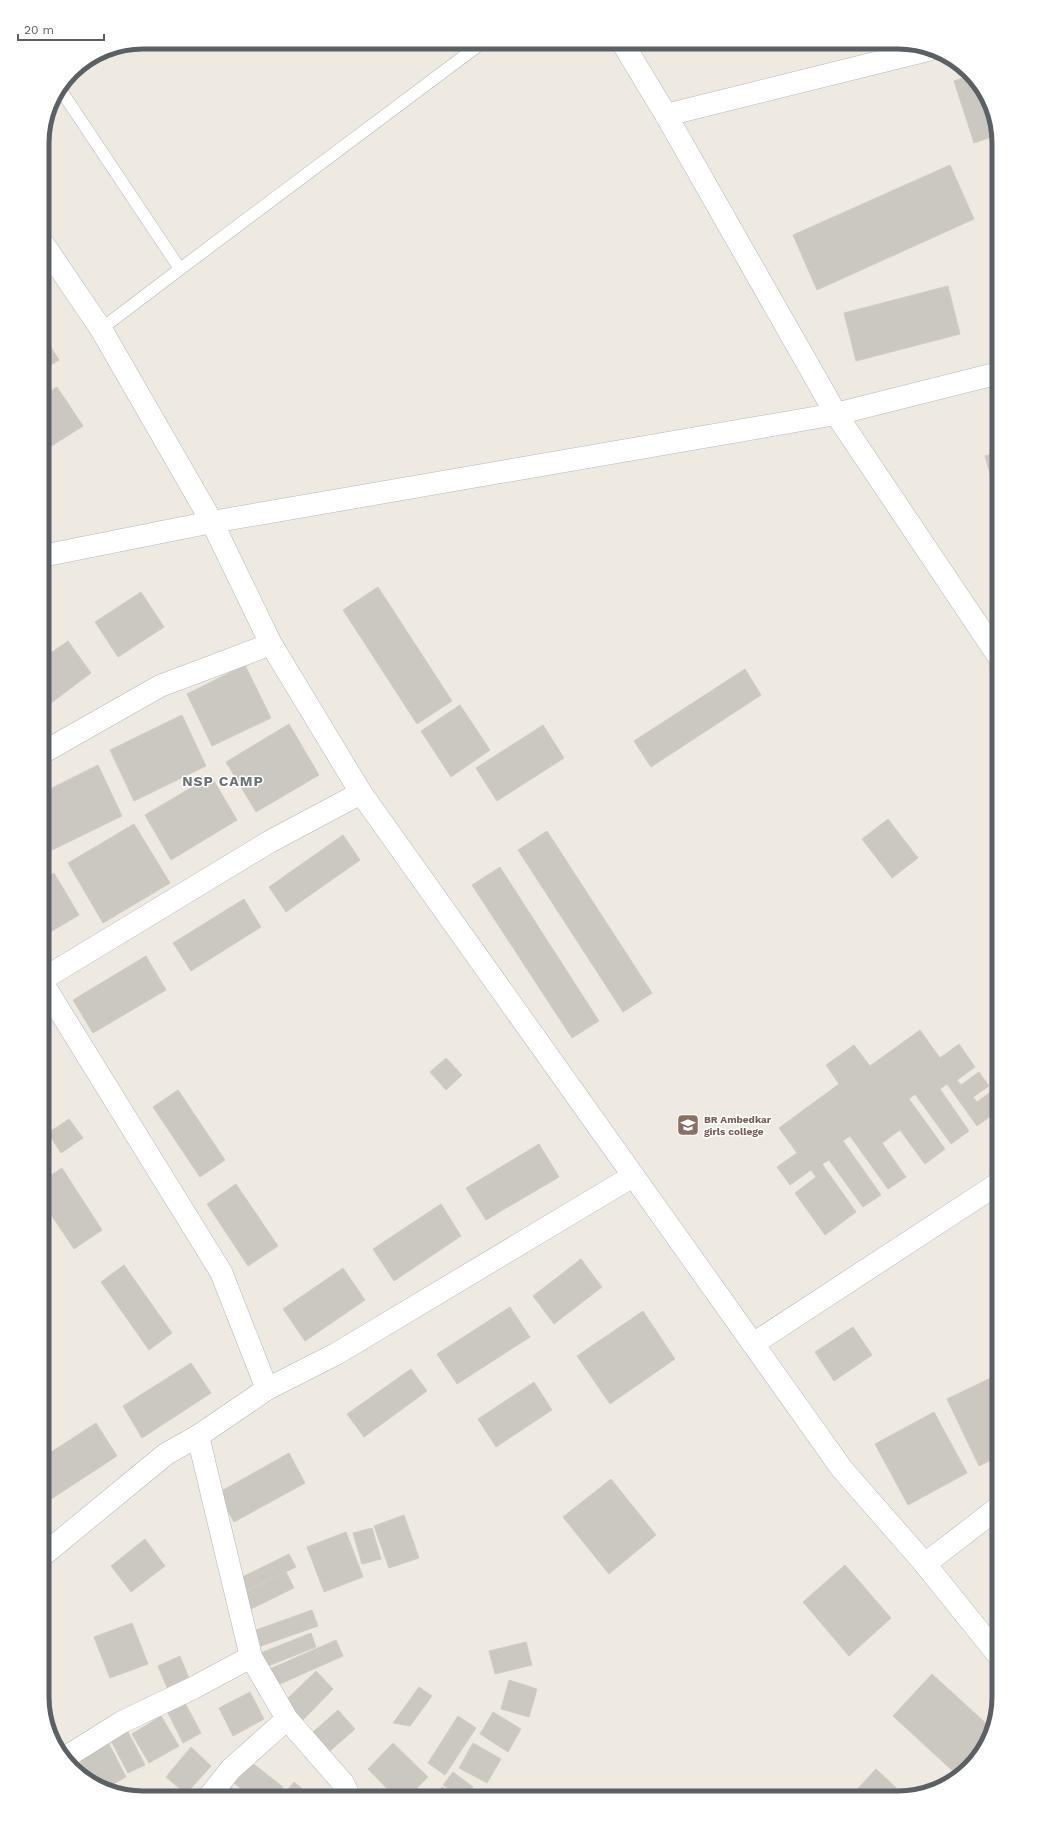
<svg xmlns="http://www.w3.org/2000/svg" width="1041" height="1840" font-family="'Work Sans',sans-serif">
  <rect width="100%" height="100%" fill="#eeeae2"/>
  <g fill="#cbc7c1" stroke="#d3cbc0">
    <polygon points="969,76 989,99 997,135 974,143 954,81"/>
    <polygon points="950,165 974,219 817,290 793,235"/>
    <polygon points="948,286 960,334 856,361 844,313"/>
    <polygon points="42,333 59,360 42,370"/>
    <polygon points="57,387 83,426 42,452 42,397"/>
    <polygon points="999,452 999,505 985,456"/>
    <polygon points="378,587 452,701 417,724 343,610"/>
    <polygon points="141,592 164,627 118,657 95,622"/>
    <polygon points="68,641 91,673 43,709 42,659"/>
    <polygon points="245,665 271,718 212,746 187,694"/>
    <polygon points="745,669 761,695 651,767 634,741"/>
    <polygon points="460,705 490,750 451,777 421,731"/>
    <polygon points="182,715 206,766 134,801 110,750"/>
    <polygon points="289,724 319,775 256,812 226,762"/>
    <polygon points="543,725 564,758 497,801 476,768"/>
    <polygon points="98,765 122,816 52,850 42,829 42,793"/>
    <polygon points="211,776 237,820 171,860 145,815"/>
    <polygon points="888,819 918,858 892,878 862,839"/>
    <polygon points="134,824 170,883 103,923 68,863"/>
    <polygon points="547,831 652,993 623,1012 518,850"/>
    <polygon points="343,835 360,860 286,912 269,887"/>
    <polygon points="500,867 599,1021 572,1038 472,885"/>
    <polygon points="54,873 79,915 42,937 42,880"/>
    <polygon points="244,899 261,927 191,971 173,943"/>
    <polygon points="146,956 166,990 93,1033 73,1000"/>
    <polygon points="920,1030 940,1058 959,1044 975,1067 957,1080 961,1085 979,1072 989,1086 973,1097 977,1102 992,1091 999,1101 999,1110 977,1126 947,1084 940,1089 969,1131 951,1144 915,1094 909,1099 945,1149 925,1164 900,1130 882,1143 906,1177 888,1189 850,1136 843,1141 881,1195 863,1207 829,1160 822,1164 856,1212 825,1235 795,1193 816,1177 811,1170 790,1185 777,1167 797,1153 779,1128 839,1084 826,1065 854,1045 870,1066"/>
    <polygon points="446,1058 462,1075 446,1090 430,1072"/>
    <polygon points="178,1090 225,1160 200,1177 153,1107"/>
    <polygon points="69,1119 83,1138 61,1153 48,1133"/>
    <polygon points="539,1144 559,1177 486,1220 466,1188"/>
    <polygon points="62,1168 102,1230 74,1249 42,1201 42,1181"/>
    <polygon points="236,1184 278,1246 248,1266 207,1204"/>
    <polygon points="441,1204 461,1236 394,1281 373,1249"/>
    <polygon points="581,1259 602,1287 554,1324 533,1296"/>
    <polygon points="124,1265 172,1333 149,1350 101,1282"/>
    <polygon points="343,1268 365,1300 305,1341 283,1309"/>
    <polygon points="510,1307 530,1337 457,1384 437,1354"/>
    <polygon points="643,1311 675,1359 610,1404 577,1356"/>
    <polygon points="853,1327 872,1355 834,1381 815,1352"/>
    <polygon points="191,1363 211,1393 142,1438 123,1406"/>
    <polygon points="411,1369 427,1391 364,1437 347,1414"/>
    <polygon points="999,1374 999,1456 979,1466 947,1399"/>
    <polygon points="534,1382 552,1410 496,1447 478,1419"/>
    <polygon points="934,1412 967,1473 908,1505 875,1444"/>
    <polygon points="96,1423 117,1456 45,1503 42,1499 42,1458"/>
    <polygon points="289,1453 305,1483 234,1522 218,1493"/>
    <polygon points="611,1479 656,1535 609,1574 563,1517"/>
    <polygon points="404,1515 419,1558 389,1568 374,1526"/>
    <polygon points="372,1528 381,1559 362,1564 353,1533"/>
    <polygon points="346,1532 363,1577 324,1592 307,1547"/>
    <polygon points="145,1539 165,1566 131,1592 111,1566"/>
    <polygon points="289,1554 296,1567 246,1591 240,1578"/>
    <polygon points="845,1565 891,1618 849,1656 803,1602"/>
    <polygon points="286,1572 294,1588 251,1609 243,1593"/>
    <polygon points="312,1610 318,1626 261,1646 256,1630"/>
    <polygon points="132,1623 148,1664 110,1678 94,1637"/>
    <polygon points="311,1633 316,1647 263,1668 258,1654"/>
    <polygon points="336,1640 343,1656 271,1688 263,1672"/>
    <polygon points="526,1642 532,1665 495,1674 489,1651"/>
    <polygon points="180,1656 190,1681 168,1690 158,1666"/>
    <polygon points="316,1671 333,1689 303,1720 285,1701"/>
    <polygon points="932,1674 990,1727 985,1742 956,1774 893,1716"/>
    <polygon points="509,1680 537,1689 529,1717 501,1709"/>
    <polygon points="419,1687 432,1696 410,1726 393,1723"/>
    <polygon points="250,1692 264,1719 233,1736 219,1708"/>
    <polygon points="184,1701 201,1733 183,1743 167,1711"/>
    <polygon points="338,1710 355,1729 330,1751 313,1732"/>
    <polygon points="493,1712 521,1729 508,1752 480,1734"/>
    <polygon points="161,1716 179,1746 149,1763 132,1734"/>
    <polygon points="458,1716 476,1728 445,1775 428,1763"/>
    <polygon points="127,1730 145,1765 128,1773 110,1739"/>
    <polygon points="106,1738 126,1777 106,1788 92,1783 76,1753"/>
    <polygon points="393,1743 428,1777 407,1798 396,1798 368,1769"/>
    <polygon points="473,1743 501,1759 487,1783 459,1768"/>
    <polygon points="191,1747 211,1766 186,1794 166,1777"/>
    <polygon points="251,1762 283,1787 274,1798 253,1798 234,1783"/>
    <polygon points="876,1769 905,1796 898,1798 850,1797"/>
    <polygon points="453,1772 473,1787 464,1798 460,1798 443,1785"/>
    <polygon points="294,1782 305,1791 300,1798 281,1798"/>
    <polygon points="228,1784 241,1796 240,1798 215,1798"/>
    <polygon points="442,1787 456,1798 433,1798"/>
  </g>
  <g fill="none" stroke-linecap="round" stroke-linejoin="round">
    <g stroke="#b3b6ba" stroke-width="13">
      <g id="lane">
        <polyline points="60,89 180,269 101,329"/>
        <polyline points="180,269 483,42"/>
      </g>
    </g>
    <g stroke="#b3b6ba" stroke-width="23">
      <g id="street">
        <polyline points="666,115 928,50"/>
        <polyline points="42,242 101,329 212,522 271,644 361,793 842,1469 925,1564 999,1656"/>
        <polyline points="42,556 212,522 836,414 666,115 622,42"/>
        <polyline points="999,657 836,414 999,373"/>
        <polyline points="42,753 160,686 271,644"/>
        <polyline points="45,987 221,1272 267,1389"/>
        <polyline points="42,988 45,987 43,979 269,842 361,793"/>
        <polyline points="753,1344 999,1183"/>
        <polyline points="198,1436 251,1657 287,1719 343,1783 350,1798"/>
        <polyline points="42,1556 166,1454 198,1436 267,1389 336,1354 633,1176"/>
        <polyline points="925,1564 999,1507"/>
        <polyline points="66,1757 122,1722 193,1688 251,1657"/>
        <polyline points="208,1798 231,1769 287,1719"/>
      </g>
    </g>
    <use href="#lane" stroke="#fff" stroke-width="12"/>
    <use href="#street" stroke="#fff" stroke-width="22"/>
  </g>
  <defs>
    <g id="university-square" transform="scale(1.15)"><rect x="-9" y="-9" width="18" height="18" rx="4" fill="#8d6e63" stroke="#fff"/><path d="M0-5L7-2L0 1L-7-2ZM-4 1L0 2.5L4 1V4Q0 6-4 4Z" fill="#fff"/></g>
  </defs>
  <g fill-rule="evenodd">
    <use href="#university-square" x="688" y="1125"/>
  </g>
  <g text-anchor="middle" stroke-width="3" stroke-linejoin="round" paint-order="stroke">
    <g font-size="10" font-weight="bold" fill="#785e54" stroke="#fff" text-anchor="start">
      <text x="704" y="1123">BR Ambedkar<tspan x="704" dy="12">girls college</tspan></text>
    </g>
    <g font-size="14" font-weight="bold" letter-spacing="1" fill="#6c7276" stroke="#fff">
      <text x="223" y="786">NSP CAMP</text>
    </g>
  </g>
  <path d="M0 0H1041V1840H0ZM143 49H898A94 94 0 0 1 992 143V1697A94 94 0 0 1 898 1791H143A94 94 0 0 1 49 1697V143A94 94 0 0 1 143 49Z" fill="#fff" fill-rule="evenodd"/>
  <path fill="none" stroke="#5b6064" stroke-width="5" d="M143 49H898A94 94 0 0 1 992 143V1697A94 94 0 0 1 898 1791H143A94 94 0 0 1 49 1697V143A94 94 0 0 1 143 49Z"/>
  <path d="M18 34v6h86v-6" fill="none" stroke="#5b6064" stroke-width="2"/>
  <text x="24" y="34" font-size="12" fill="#5b6064" stroke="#ffffff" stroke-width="3" paint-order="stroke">20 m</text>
</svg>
